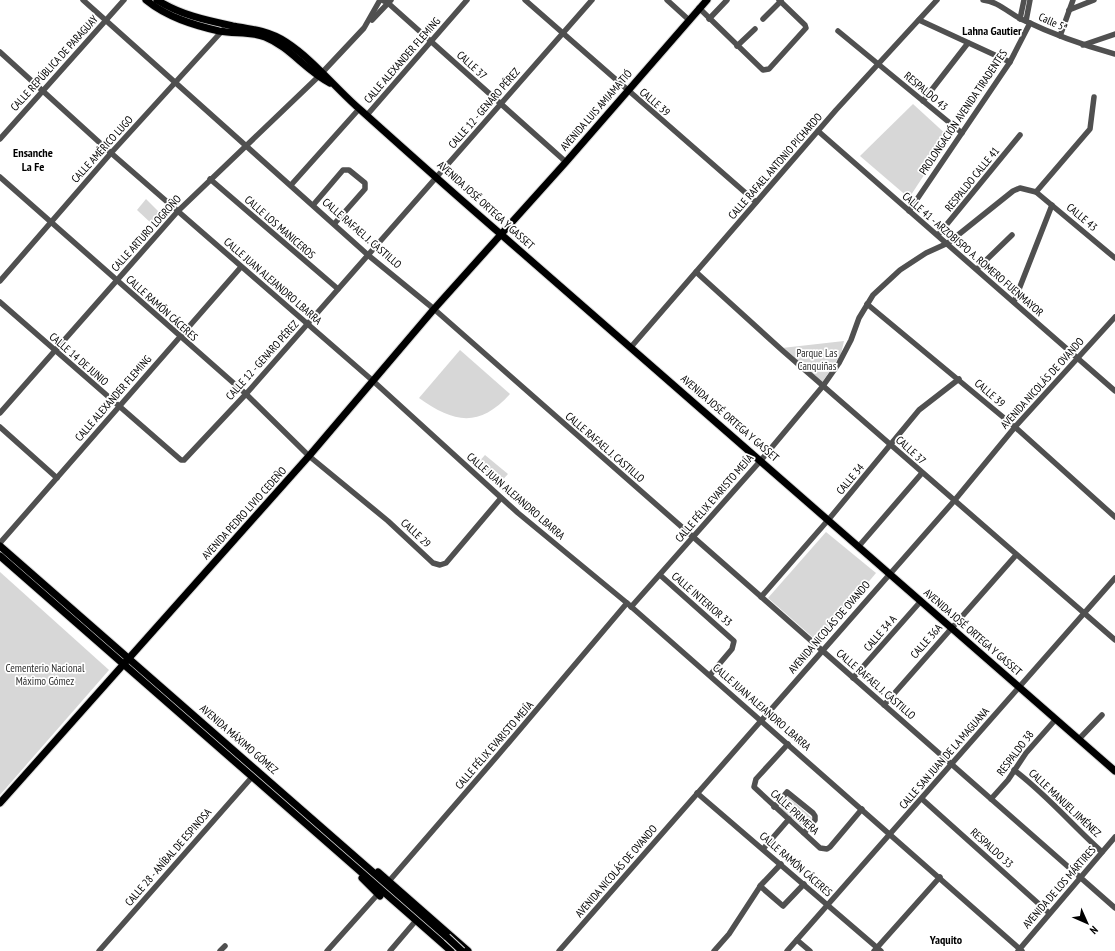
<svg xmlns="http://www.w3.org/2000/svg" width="1115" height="951" font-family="'PT Sans Narrow',sans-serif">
  <rect width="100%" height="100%" fill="#fff"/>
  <g fill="#d7d7d7">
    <polygon points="913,104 949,137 909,198 860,156"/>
    <polygon points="146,199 161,214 152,224 137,210"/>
    <polygon points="844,341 841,354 821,384 782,348"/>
    <path d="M460,350L510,394C479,428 454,423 419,398Z"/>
    <polygon points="485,455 508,474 498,485 476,465"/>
    <polygon points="826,532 876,573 818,642 768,598"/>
    <polygon points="0,572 109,670 0,795"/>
    <polygon points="788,796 812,818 804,828 780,808"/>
  </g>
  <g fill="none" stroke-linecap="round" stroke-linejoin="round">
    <g stroke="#dbdbdb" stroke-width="9">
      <g id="major">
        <path d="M146,0C167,17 193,25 219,31C235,34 250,31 265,37C290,47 306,71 330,83"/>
        <path d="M157,0C181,15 205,20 233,26C252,29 269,31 286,42C312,59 332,84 355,105C404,149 454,194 504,237C709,414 912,593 1115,771"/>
        <polyline points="0,546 447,937"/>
        <polyline points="0,556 451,951"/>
        <polyline points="0,803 309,456 434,309 566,162 707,0"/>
        <polyline points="378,872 468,951"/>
        <polyline points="362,878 380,896"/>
      </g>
    </g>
    <g stroke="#505050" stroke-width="5.5">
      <polyline points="83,0 368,255 434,309 1115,908"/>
      <polyline points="382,0 388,3 566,162"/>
      <polyline points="525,0 756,202"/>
      <polyline points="667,0 689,20"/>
      <path d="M983,0C997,1 1009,13 1021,19C1052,34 1082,45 1115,54"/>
      <polyline points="699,8 763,70 769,69 806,28 805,25 779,0"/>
      <polyline points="1069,10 1094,0"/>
      <polyline points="709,19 727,0"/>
      <polyline points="763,19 781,1"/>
      <polyline points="1020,19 1024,0"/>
      <polyline points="372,20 391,0"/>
      <polyline points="919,20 1010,62"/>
      <polyline points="1026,21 1030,0"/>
      <polyline points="838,31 962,133"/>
      <polyline points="1060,36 1073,0"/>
      <polyline points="1083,45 1115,34"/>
      <polyline points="737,46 755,29"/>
      <polyline points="0,52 111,153 372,380 518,513 627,603 1022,951"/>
      <polyline points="923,101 968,43"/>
      <polyline points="367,115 467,0"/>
      <polyline points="818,131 1115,391"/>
      <polyline points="0,139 124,0"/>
      <polyline points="0,177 246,394 309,456 388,521 433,563 440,565 446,563 501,498"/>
      <polyline points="210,179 338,289"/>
      <polyline points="291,185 359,109"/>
      <polyline points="1036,192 1090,129 1094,97"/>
      <polyline points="314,204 343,170 349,170 365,183 365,189 335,223"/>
      <polyline points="909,211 1010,62 1030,23"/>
      <polyline points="938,235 1020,135"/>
      <polyline points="977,269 1012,235"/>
      <polyline points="696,272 783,351 1115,640"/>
      <polyline points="0,281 111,153 223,30"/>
      <polyline points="0,302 181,460 184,460 246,394 592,0"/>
      <polyline points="1014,302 1052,205"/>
      <polyline points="867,304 1015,427 1115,517"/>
      <polyline points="631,347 836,110 937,0"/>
      <polyline points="0,413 178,211 318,77 364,28 380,0"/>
      <polyline points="0,427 57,478"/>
      <polyline points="0,543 241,267"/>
      <polyline points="859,546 922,473"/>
      <polyline points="660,575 734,641 732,649 710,675"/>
      <polyline points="761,597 829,519 919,410 959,379"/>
      <polyline points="631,607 762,459 823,386 839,363 851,340 859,318 873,295 900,270 926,253 948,243 1013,191 1020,188 1036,192 1115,258"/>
      <polyline points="853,678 921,601"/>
      <polyline points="884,705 1016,555"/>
      <polyline points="1079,739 1102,715"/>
      <polyline points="788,744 756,779 754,787 820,848 827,849 830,847 862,809"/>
      <path d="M1014,770C1046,794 1072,825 1102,852"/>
      <polyline points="697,793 881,951"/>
      <polyline points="922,799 1049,913"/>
      <polyline points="991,799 1008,780 1026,753 1056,719"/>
      <polyline points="774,807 787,792 813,813 815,816 815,820 804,833"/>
      <polyline points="763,849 789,819"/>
      <polyline points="390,880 499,754 627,603"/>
      <polyline points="760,886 783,906 804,884"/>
      <polyline points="797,940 810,951"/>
      <polyline points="99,951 252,777"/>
      <polyline points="220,951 225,946"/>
      <polyline points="327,951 378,894"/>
      <polyline points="390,951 413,924"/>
      <polyline points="559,951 954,501 1015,427 1115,317"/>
      <polyline points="714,951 729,934 761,885 781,864"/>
      <polyline points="787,951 1115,578"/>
      <polyline points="874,951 940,877"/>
      <polyline points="1018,951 1115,837"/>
    </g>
    <use href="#major" stroke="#000" stroke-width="7"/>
    <g stroke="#dbdbdb" stroke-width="9" stroke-linecap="butt">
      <polyline id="major-bridge" points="447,937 462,951"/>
    </g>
    <use href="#major-bridge" stroke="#000" stroke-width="7"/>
  </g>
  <g text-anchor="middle" stroke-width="3.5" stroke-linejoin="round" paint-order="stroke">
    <g font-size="11" fill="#000" stroke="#fff">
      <text transform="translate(1053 22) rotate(24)" y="4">Calle 5ª</text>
      <text transform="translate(402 60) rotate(-49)" y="4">CALLE ALEXANDER FLEMING</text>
      <text transform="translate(54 63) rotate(-48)" y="4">CALLE REPÚBLICA DE PARAGUAY</text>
      <text transform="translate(472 65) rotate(42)" y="4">CALLE 37</text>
      <text transform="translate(926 91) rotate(40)" y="4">RESPALDO 43</text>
      <text transform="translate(655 102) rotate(41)" y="4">CALLE 39</text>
      <text transform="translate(484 108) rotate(-49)" y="4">CALLE 12 - GENARO PÉREZ</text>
      <text transform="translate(596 110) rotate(-49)" y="4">AVENIDA LUIS AMIAMA TIÓ</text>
      <text transform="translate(963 112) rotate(-56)" y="4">PROLONGACIÓN AVENIDA TIRADENTES</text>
      <text transform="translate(102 149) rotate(-48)" y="4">CALLE AMÉRICO LUGO</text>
      <text transform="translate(775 166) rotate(-49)" y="4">CALLE RAFAEL ANTONIO PICHARDO</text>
      <text transform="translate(972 179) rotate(-51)" y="4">RESPALDO CALLE 41</text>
      <text transform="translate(486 205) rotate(42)" y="4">AVENIDA JOSÉ ORTEGA Y GASSET</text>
      <text transform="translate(1082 217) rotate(40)" y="4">CALLE 43</text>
      <text transform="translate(280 227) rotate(41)" y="4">CALLE LOS MANICEROS</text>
      <text transform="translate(146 233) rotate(-48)" y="4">CALLE ARTURO LOGROÑO</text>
      <text transform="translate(362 233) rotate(41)" y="4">CALLE RAFAEL J. CASTILLO</text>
      <text transform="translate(973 254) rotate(41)" y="4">CALLE 41 - ARZOBISPO A. ROMERO FUENMAYOR</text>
      <text transform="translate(273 281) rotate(41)" y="4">CALLE JUAN ALEJANDRO LBARRA</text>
      <text transform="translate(162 308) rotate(42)" y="4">CALLE RAMÓN CÁCERES</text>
      <text transform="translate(79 359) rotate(41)" y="4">CALLE 14 DE JUNIO</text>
      <text transform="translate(262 360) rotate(-48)" y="4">CALLE 12 - GENARO PÉREZ</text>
      <text transform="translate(1042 383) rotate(-48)" y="4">AVENIDA NICOLÁS DE OVANDO</text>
      <text transform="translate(990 393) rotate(41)" y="4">CALLE 39</text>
      <text transform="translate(113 398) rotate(-49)" y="4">CALLE ALEXANDER FLEMING</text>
      <text transform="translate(730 418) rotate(41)" y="4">AVENIDA JOSÉ ORTEGA Y GASSET</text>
      <text transform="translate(605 447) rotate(41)" y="4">CALLE RAFAEL J. CASTILLO</text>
      <text transform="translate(911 450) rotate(42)" y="4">CALLE 37</text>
      <text transform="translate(850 479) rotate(-50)" y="4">CALLE 34</text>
      <text transform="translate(516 496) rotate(41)" y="4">CALLE JUAN ALEJANDRO LBARRA</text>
      <text transform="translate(714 498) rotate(-49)" y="4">CALLE FÉLIX EVARISTO MEJÍA</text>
      <text transform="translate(244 513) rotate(-48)" y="4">AVENIDA PEDRO LIVIO CEDEÑO</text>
      <text transform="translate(416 533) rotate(43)" y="4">CALLE 29</text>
      <text transform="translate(702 599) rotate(41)" y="4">CALLE INTERIOR 33</text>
      <text transform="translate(829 627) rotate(-49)" y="4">AVENIDA NICOLÁS DE OVANDO</text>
      <text transform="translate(973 632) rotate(41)" y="4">AVENIDA JOSÉ ORTEGA Y GASSET</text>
      <text transform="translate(880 633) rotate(-49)" y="4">CALLE 34 A</text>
      <text transform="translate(926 641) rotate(-49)" y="4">CALLE 36A</text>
      <text transform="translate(876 684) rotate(41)" y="4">CALLE RAFAEL J. CASTILLO</text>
      <text transform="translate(762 707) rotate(41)" y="4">CALLE JUAN ALEJANDRO LBARRA</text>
      <text transform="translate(239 739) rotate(41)" y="4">AVENIDA MÁXIMO GÓMEZ</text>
      <text transform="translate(494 745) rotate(-49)" y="4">CALLE FÉLIX EVARISTO MEJÍA</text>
      <text transform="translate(1015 753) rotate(-53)" y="4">RESPALDO 38</text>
      <text transform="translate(944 758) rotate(-49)" y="4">CALLE SAN JUAN DE LA MAGUANA</text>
      <text transform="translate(1065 803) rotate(43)" y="4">CALLE MANUEL JIMÉNEZ</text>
      <text transform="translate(795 812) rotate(42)" y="4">CALLE PRIMERA</text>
      <text transform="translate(992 848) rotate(42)" y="4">RESPALDO 33</text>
      <text transform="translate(168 857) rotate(-49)" y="4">CALLE 28 - ANÍBAL DE ESPINOSA</text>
      <text transform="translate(796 864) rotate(41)" y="4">CALLE RAMÓN CÁCERES</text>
      <text transform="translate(616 871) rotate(-49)" y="4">AVENIDA NICOLÁS DE OVANDO</text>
      <text transform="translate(1059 887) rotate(-49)" y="4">AVENIDA DE LOS MÁRTIRES</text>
    </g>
    <g font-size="11" fill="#2e2e2e" stroke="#fff">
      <text x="817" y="357">Parque Las<tspan x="817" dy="13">Canquiñas</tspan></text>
      <text x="45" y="672">Cementerio Nacional<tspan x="45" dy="13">Máximo Gómez</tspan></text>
    </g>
    <g font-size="12" font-weight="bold" fill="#000" stroke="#fff">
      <text x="992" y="35">Lahna Gautier</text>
      <text x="33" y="157">Ensanche<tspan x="33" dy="14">La Fe</tspan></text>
      <text x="946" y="944">Yaquito</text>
    </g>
  </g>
  <g transform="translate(1087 923) rotate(135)" stroke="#ffffff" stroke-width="3" paint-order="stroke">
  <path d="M0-3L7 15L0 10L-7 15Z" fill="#000000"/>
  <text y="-6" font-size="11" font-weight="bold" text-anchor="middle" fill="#000000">N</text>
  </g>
</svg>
